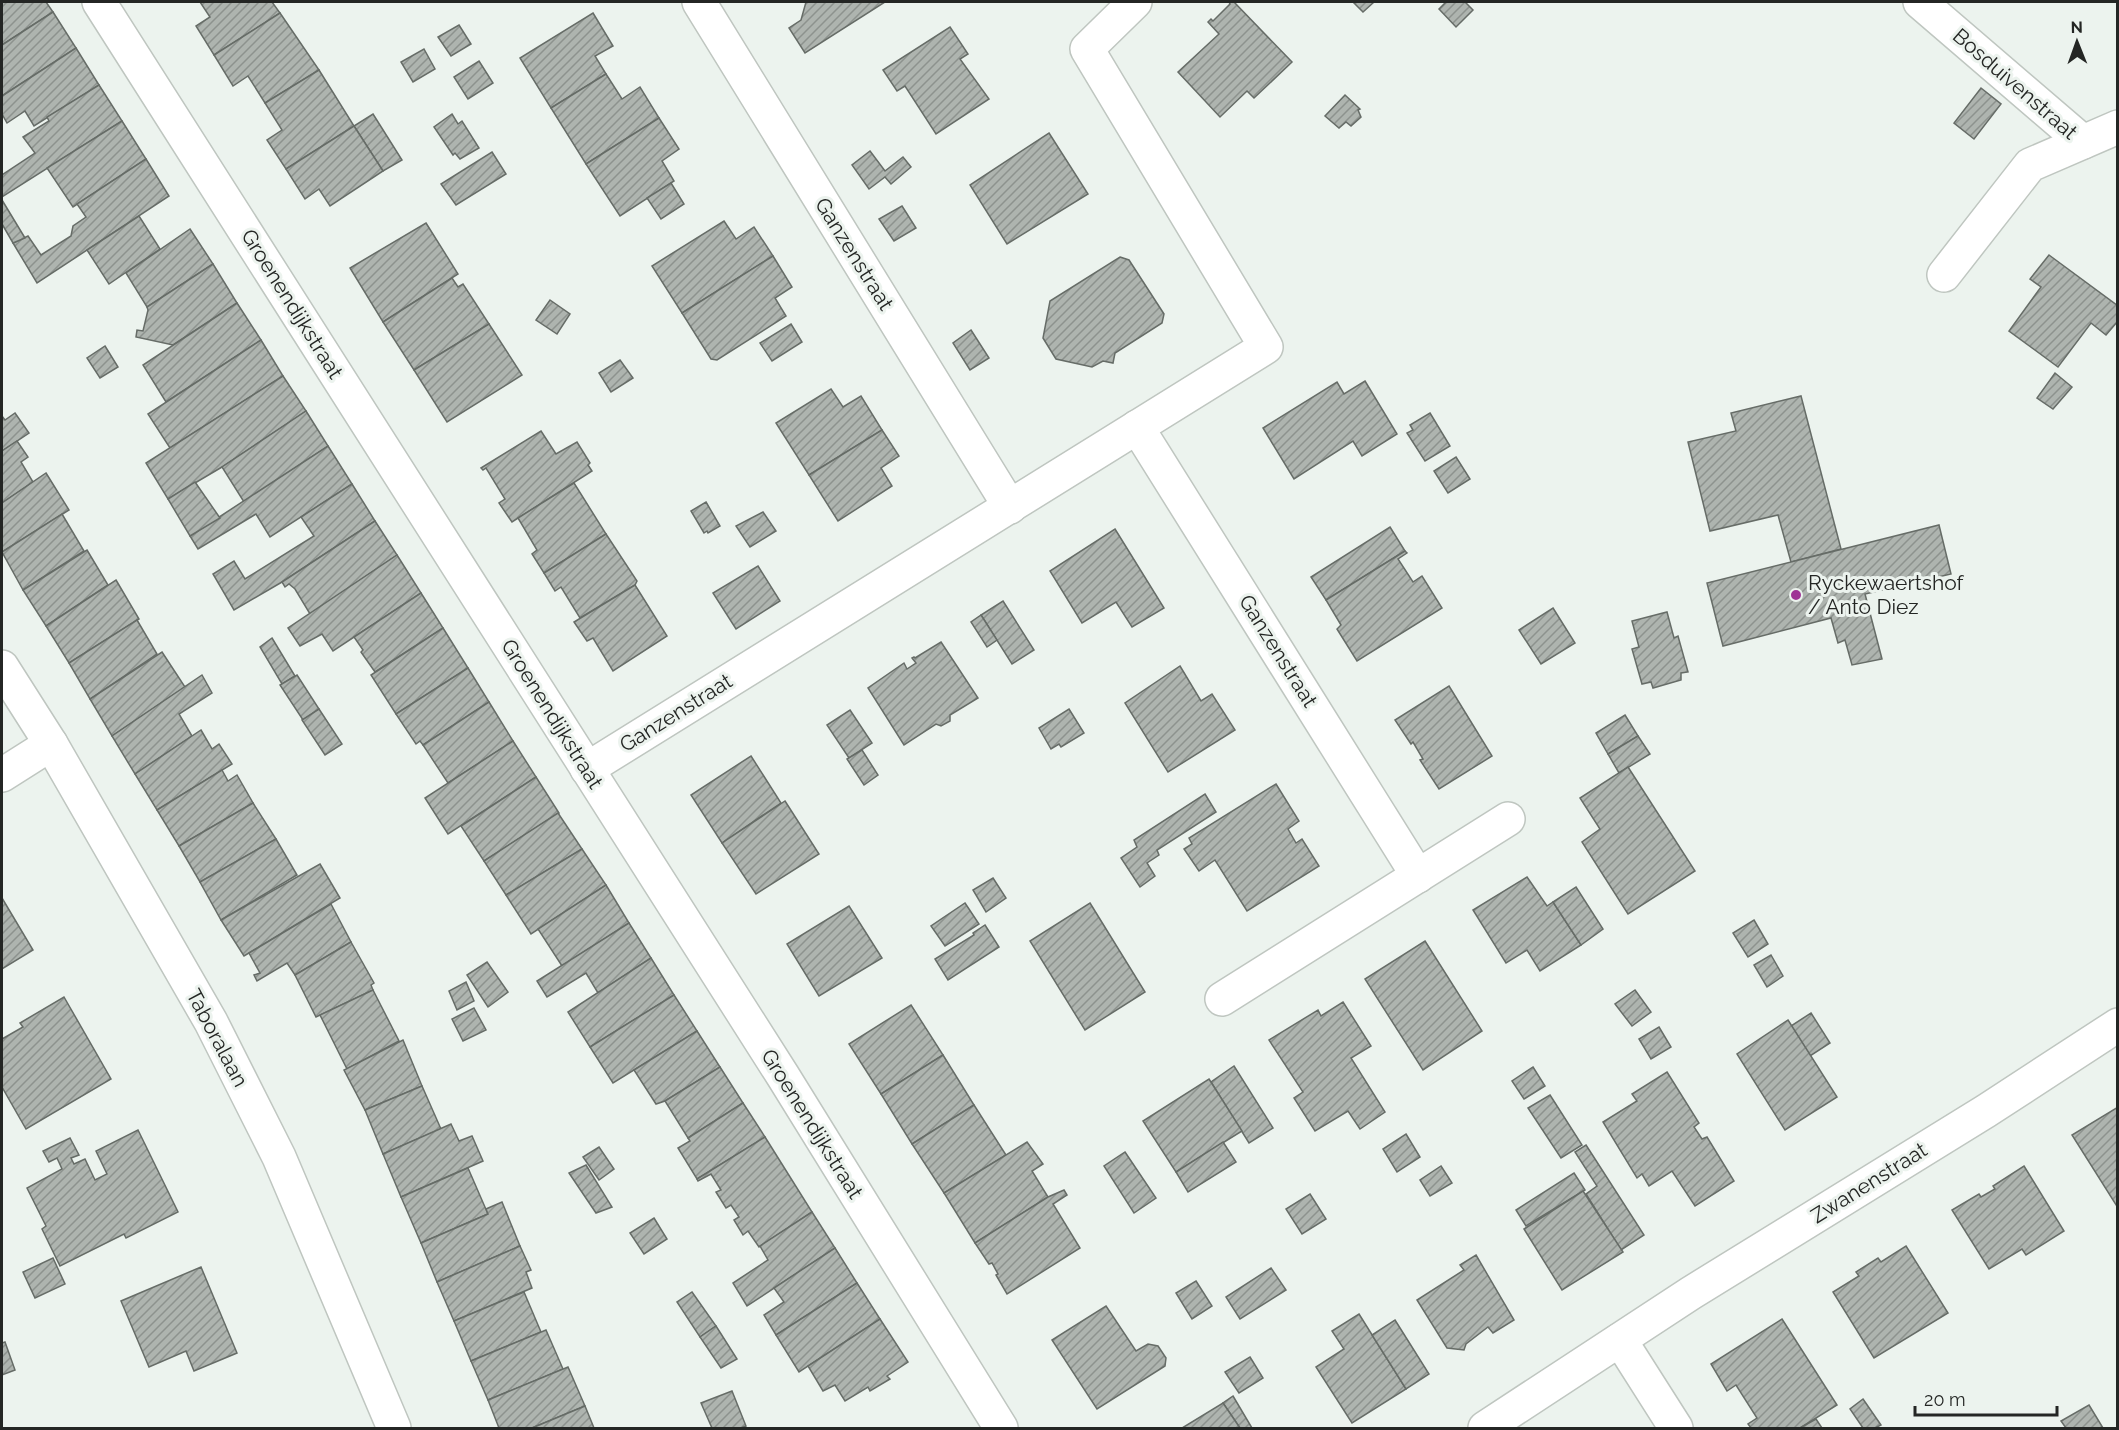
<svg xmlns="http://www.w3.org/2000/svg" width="2119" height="1430" font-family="Raleway,sans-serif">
  <defs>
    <pattern id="building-hatch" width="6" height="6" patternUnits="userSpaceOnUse" patternTransform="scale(1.5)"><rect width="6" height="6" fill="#aeb4af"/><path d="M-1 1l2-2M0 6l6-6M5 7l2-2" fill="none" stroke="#8d928e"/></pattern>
  </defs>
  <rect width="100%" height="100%" fill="#ecf3ee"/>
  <g fill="url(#building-hatch)" stroke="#666c67" stroke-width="1.5">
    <polygon points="2,2 46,2 53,12 2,45"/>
    <polygon points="200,2 272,2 280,13 214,55 196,26 210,17"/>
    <polygon points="806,2 885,2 805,53 789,28 801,20"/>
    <polygon points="1229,2 1234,2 1292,62 1254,98 1247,91 1220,117 1178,72 1219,34 1208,22 1211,19 1213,21 1230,4"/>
    <polygon points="1353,2 1374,2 1363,12"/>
    <polygon points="1446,2 1465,2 1473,10 1456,27 1439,9"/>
    <polygon points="53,12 76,48 2,96 2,45"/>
    <polygon points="280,13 319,70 265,103 248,76 233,86 214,55"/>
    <polygon points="593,13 613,46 595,56 606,74 551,108 520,58"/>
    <polygon points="459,25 471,44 451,56 438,37"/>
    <polygon points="950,27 968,54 960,59 989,99 936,134 905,86 897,91 883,70"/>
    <polygon points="76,48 99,85 34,126 25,111 7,123 2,114 2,96"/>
    <polygon points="424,49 435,69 413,82 401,62"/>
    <polygon points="479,61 493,83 468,99 454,77"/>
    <polygon points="319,70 354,126 286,169 267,140 282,130 265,103"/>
    <polygon points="606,74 622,99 640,87 659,118 586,164 551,108"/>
    <polygon points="99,85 122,121 2,197 2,175 35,153 23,137 49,121 47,117"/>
    <polygon points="1981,88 2001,104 1974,139 1954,123"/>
    <polygon points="1345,95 1360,109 1358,110 1361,117 1351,126 1346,122 1339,128 1325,116"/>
    <polygon points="373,114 402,160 383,171 354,126"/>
    <polygon points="452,114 458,124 462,121 479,148 460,159 455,153 453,155 434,127"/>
    <polygon points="659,118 679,149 662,161 674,181 620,216 586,164"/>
    <polygon points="122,121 146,159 73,207 47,168"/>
    <polygon points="354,126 383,171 330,206 319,189 305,199 286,169"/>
    <polygon points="1049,133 1088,194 1007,244 970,185"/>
    <polygon points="870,151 885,171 903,157 911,167 891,184 885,177 869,189 852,165"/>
    <polygon points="492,152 506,174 456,205 441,184"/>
    <polygon points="146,159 169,196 37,283 13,243 28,236 41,255 71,236 73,226 86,217 77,204"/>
    <polygon points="671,183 684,204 661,219 647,198"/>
    <polygon points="2,200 25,238 13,243 2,224"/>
    <polygon points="902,206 916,228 894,241 879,219"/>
    <polygon points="139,216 160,249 109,284 87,250"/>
    <polygon points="724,221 736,239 754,227 773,256 682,313 652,266"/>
    <polygon points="426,223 458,274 383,322 350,268"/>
    <polygon points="190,229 213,264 147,307 126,273"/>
    <polygon points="2049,255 2118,306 2118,321 2106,335 2091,323 2058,367 2009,331 2041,287 2030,279"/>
    <polygon points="773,256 792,287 775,298 786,316 717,360 711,359 682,313"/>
    <polygon points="1120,257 1129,260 1164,314 1162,323 1115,353 1113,363 1103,361 1092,367 1056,359 1043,338 1050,301"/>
    <polygon points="213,264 237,303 173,345 136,337 137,330 143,331 148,310 147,307"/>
    <polygon points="452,278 458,287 463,284 489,324 414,370 383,322"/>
    <polygon points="550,300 570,314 557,334 536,320"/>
    <polygon points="237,303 261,340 166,402 143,365"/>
    <polygon points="489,324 522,375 447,422 414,370"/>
    <polygon points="791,324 802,342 772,361 760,343"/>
    <polygon points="971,330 989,358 970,370 953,343"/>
    <polygon points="261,340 283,376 170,448 148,414"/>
    <polygon points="105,346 118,367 100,378 87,358"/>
    <polygon points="620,360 633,378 611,392 599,373"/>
    <polygon points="2055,373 2072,387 2053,409 2037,398"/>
    <polygon points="283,376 306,411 222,467 168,499 146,463"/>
    <polygon points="1365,381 1397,434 1362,456 1353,441 1294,479 1263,428 1337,382 1344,394"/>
    <polygon points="831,389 843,407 861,396 882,430 809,475 776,423"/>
    <polygon points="1801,396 1841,549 1791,562 1778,515 1710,531 1688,442 1736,431 1731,413"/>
    <polygon points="306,411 328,446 244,502 222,467"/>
    <polygon points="15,413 29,433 2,451 2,416 5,420"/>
    <polygon points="1430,413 1450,446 1425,461 1407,433 1413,430 1410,425"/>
    <polygon points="882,430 899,456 881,468 892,486 838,521 809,475"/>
    <polygon points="541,431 556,454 577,442 590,463 588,465 592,471 512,522 499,503 505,499 486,468 483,470 481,468"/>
    <polygon points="17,441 28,457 21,462 33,482 2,503 2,451"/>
    <polygon points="328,446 352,484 270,537 256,514 198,549 190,536"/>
    <polygon points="1456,457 1470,479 1448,493 1434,471"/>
    <polygon points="46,473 69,510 2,552 2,503"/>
    <polygon points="195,482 220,518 190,536 168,499"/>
    <polygon points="574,483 606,534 544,573 532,554 537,550 518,518"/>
    <polygon points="352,484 375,521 282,582 234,610 213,574 234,561 245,579 314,536 301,517"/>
    <polygon points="706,502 720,526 708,533 707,531 704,533 691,511"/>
    <polygon points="763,512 776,531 750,547 736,526"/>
    <polygon points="62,514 84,551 23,590 2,552"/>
    <polygon points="375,521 397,555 310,614 295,589 289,584 285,587 282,582"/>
    <polygon points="1939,525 1951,574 1865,594 1882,659 1852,665 1845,640 1838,643 1831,618 1723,646 1707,583"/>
    <polygon points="1390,527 1405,551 1326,600 1311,577"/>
    <polygon points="1115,529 1164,608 1132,627 1116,602 1082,623 1050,571"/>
    <polygon points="606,534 637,581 635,585 580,618 561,587 555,591 544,573"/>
    <polygon points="87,550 108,585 46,626 23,590"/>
    <polygon points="1405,551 1407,553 1398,559 1413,582 1422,576 1442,608 1357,661 1337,629 1341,625 1326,600"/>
    <polygon points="397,555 421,593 333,651 322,634 300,646 288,628"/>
    <polygon points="758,566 780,601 736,629 713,593"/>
    <polygon points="116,580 139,619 69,663 46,626"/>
    <polygon points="635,585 667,636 613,671 593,638 587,641 574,622"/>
    <polygon points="421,593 443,628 375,672 361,652 363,650 354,637"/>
    <polygon points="1003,601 1034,650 1012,664 981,615"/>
    <polygon points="1553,608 1575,643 1541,664 1519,630"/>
    <polygon points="1667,612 1674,638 1678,636 1688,672 1681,673 1681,680 1653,688 1651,682 1642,684 1632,649 1639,647 1632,621"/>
    <polygon points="981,615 997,640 987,647 971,622"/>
    <polygon points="137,620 157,654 90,699 69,663"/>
    <polygon points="443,628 468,668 396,714 371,675"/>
    <polygon points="272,638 295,676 282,684 260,647"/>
    <polygon points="941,642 978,698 950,715 950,721 941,726 936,724 904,745 868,688 904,663 907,669 916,663 912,658 914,657 915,658"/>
    <polygon points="162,652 185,687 112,736 90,699"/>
    <polygon points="1180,666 1201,701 1212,694 1235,730 1168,772 1125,703"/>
    <polygon points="468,668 489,702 423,745 420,741 416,744 396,714"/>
    <polygon points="202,675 212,693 179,714 192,736 135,774 112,736"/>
    <polygon points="297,675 319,709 303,720 280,685"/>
    <polygon points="1449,686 1492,756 1439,789 1420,760 1423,759 1413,742 1411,744 1395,720"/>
    <polygon points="489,702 513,741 448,783 423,745"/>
    <polygon points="319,709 342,744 325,755 302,720"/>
    <polygon points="1069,709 1084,733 1061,747 1059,744 1051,749 1039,728"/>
    <polygon points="850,710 872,743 849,758 827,725"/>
    <polygon points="1625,715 1638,736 1608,754 1596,733"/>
    <polygon points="201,730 212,749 219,744 232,764 157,810 135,774"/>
    <polygon points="1638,736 1650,754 1619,773 1608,754"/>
    <polygon points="513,741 536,777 448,834 425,798"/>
    <polygon points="862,750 878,775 864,785 847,759"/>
    <polygon points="751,756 781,803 722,843 691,795"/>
    <polygon points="1628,767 1695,871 1628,914 1582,842 1600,829 1580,798"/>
    <polygon points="222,770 228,781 237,775 253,803 179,846 157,810"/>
    <polygon points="536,777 559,813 484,861 461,826"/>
    <polygon points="1276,784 1299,821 1288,829 1296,843 1302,839 1319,866 1247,911 1215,860 1199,871 1184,849 1192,844 1189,838"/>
    <polygon points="1205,794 1216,812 1157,850 1159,855 1147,863 1155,876 1140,887 1121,858 1137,847 1134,840"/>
    <polygon points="785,801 819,854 756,894 722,843"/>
    <polygon points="253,803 276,839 200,882 179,846"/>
    <polygon points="558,813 582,849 506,895 484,861"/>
    <polygon points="276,839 297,875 221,920 200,882"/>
    <polygon points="582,849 606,885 531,934 506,895"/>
    <polygon points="320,864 340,898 244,956 221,920"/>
    <polygon points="1527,877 1547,906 1553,902 1581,945 1540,971 1527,950 1506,963 1473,910"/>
    <polygon points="993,878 1006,898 986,912 973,890"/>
    <polygon points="606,885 629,923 562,966 538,929"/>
    <polygon points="1576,887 1603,929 1581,945 1553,902"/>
    <polygon points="2,898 33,950 2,969"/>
    <polygon points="965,903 979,924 945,946 931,926"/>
    <polygon points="1090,903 1145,992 1085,1030 1030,941"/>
    <polygon points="331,904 351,942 295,975 287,963 257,981 254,975 260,973 249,953"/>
    <polygon points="849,906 882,958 819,996 787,944"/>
    <polygon points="1754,920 1768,944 1748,957 1733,933"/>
    <polygon points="629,923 651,958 598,993 586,973 547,997 537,981"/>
    <polygon points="985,925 999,947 948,980 935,959 974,935 973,933"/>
    <polygon points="1425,941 1482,1031 1423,1070 1365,979"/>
    <polygon points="351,942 374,983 371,985 373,990 316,1017 295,975"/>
    <polygon points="1771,955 1783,976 1767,987 1754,965"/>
    <polygon points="651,958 674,995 590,1047 568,1012"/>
    <polygon points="487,962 508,992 488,1007 467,975"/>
    <polygon points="466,982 474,1001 457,1010 449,991"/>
    <polygon points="373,990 399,1041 347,1069 320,1015"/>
    <polygon points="1635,990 1651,1012 1632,1026 1615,1004"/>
    <polygon points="674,995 697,1031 613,1083 590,1047"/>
    <polygon points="64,997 111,1079 26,1129 2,1087 2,1039 23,1027 20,1023"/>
    <polygon points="1343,1002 1371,1046 1351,1058 1385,1112 1360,1129 1348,1111 1315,1131 1294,1098 1303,1092 1269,1040 1318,1010 1321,1016"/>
    <polygon points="911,1005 943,1055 881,1094 849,1044"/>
    <polygon points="474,1008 486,1030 463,1041 452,1019"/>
    <polygon points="1811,1013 1830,1043 1810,1056 1791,1026"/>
    <polygon points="1788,1020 1837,1097 1785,1130 1737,1054"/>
    <polygon points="1659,1027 1671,1047 1651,1059 1639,1039"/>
    <polygon points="697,1031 720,1067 665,1101 656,1104 634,1070"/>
    <polygon points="403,1040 422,1086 365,1110 344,1070"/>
    <polygon points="943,1055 974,1105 912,1144 881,1094"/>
    <polygon points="1234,1066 1273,1128 1249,1143 1211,1082"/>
    <polygon points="720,1067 743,1103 688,1138 665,1101"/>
    <polygon points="1533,1067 1545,1086 1524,1099 1512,1081"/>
    <polygon points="1667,1072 1699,1123 1694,1127 1702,1139 1707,1137 1734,1181 1695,1206 1672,1171 1649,1186 1642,1174 1637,1178 1603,1122 1637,1101 1632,1094"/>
    <polygon points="1209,1079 1242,1131 1176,1172 1143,1121"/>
    <polygon points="422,1086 441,1129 383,1154 365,1110"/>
    <polygon points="1550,1095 1582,1145 1561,1158 1528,1108"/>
    <polygon points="743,1103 765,1137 697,1179 678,1148 690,1141 688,1138"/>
    <polygon points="974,1105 1006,1155 944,1193 912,1144"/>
    <polygon points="2118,1107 2118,1208 2072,1135"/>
    <polygon points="451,1124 459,1141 472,1136 483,1161 401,1197 383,1154"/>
    <polygon points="138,1130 178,1212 126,1238 124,1234 60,1266 42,1229 46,1226 27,1188 62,1169 57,1158 49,1162 43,1151 70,1138 79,1155 71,1158 74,1164 85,1159 95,1180 107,1174 96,1151"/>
    <polygon points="1406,1134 1420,1157 1397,1172 1383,1149"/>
    <polygon points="765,1137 812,1212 759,1247 748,1231 743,1235 734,1220 739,1217 731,1205 726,1208 716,1192 721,1190 711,1174 698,1181 697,1179"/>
    <polygon points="1027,1142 1043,1164 1032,1171 1048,1197 975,1243 944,1193"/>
    <polygon points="1223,1142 1236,1162 1188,1192 1176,1172"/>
    <polygon points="1586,1145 1644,1235 1621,1250 1586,1194 1597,1186 1575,1152"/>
    <polygon points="599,1147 614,1169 599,1180 583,1157"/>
    <polygon points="1125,1152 1156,1198 1134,1213 1104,1166"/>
    <polygon points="586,1165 612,1207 596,1213 569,1173"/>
    <polygon points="1441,1166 1452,1183 1430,1196 1420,1180"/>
    <polygon points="2024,1166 2064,1231 2026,1255 2022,1249 1989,1269 1952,1210 1979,1194 1981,1197 1995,1189 1993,1186"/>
    <polygon points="468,1168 488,1214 421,1243 401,1197"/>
    <polygon points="1574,1173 1585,1190 1526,1226 1516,1210"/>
    <polygon points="1064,1190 1067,1195 1053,1204 1080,1248 1007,1294 996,1275 998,1274 992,1263 989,1264 975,1243 1048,1197"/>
    <polygon points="1583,1191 1623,1252 1562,1290 1524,1229"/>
    <polygon points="1310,1194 1326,1219 1302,1234 1286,1209"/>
    <polygon points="502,1202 520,1246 437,1282 421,1243 488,1214 486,1209"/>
    <polygon points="812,1212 835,1248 747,1306 733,1283 768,1260 760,1246"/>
    <polygon points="654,1218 667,1239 644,1254 630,1233"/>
    <polygon points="520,1246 531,1270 526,1272 532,1288 454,1321 437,1282"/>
    <polygon points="1906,1246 1948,1313 1874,1358 1833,1292 1859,1276 1856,1272 1878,1258 1881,1262"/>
    <polygon points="835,1248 857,1283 776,1335 764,1315 784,1302 774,1288"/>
    <polygon points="1476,1255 1514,1320 1493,1333 1488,1327 1466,1344 1464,1350 1447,1348 1417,1300 1464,1270 1460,1265"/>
    <polygon points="53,1258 65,1284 35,1298 23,1272"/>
    <polygon points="201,1267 237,1353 194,1371 186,1351 149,1367 121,1301"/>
    <polygon points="1271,1268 1286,1290 1240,1319 1226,1297"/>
    <polygon points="1196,1281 1212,1306 1192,1319 1176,1293"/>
    <polygon points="857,1283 880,1319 799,1372 776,1335"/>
    <polygon points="524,1292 541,1332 471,1361 454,1321"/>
    <polygon points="692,1292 716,1326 700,1337 677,1302"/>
    <polygon points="1106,1306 1136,1351 1148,1344 1158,1346 1166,1358 1165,1366 1097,1409 1052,1340"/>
    <polygon points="1359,1314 1406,1389 1352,1423 1316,1367 1344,1349 1332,1331"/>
    <polygon points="880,1319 908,1362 887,1376 890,1379 870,1391 868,1387 845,1401 835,1385 823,1391 808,1366"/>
    <polygon points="1782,1319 1837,1405 1800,1428 1751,1428 1748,1424 1757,1418 1736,1385 1727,1391 1711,1364"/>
    <polygon points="1395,1320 1429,1374 1406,1389 1372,1335"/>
    <polygon points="716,1326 737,1359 721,1368 700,1337"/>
    <polygon points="546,1330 563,1369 488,1400 471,1361"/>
    <polygon points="5,1342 15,1370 2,1375 2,1343"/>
    <polygon points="1250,1357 1263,1378 1239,1393 1225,1372"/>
    <polygon points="568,1367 585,1406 532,1428 499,1428 488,1400"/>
    <polygon points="732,1391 746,1426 741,1428 712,1428 701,1403"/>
    <polygon points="1233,1396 1252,1428 1240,1428 1223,1403"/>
    <polygon points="1863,1399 1881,1425 1875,1428 1863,1428 1850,1409"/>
    <polygon points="1223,1403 1240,1428 1182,1428"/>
    <polygon points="2089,1405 2103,1428 2066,1428 2061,1421"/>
    <polygon points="585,1406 594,1428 532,1428"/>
    <polygon points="1816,1419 1822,1428 1800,1428"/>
  </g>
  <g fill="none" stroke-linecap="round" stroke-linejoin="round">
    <g stroke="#bfc6c0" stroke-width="36">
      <g id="street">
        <polyline points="99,2 783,1076 1001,1428"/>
        <polyline points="699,2 1010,507"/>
        <polyline points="1920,2 2083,142"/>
        <polyline points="1944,275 2030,165 2118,127"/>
        <polyline points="1137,427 1418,876"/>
        <polyline points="587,769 1266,347 1087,49 1135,2"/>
        <polyline points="2,775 51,744"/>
        <polyline points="1222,999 1508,819"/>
        <polyline points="1620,1340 1676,1428"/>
        <polyline points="1485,1428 1691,1293 1986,1111 2118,1025"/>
      </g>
    </g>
    <g stroke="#bfc6c0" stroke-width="36">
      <polyline id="secondary" points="2,667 51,744 211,1022 279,1157 394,1428"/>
    </g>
    <use href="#street" stroke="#fff" stroke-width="33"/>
    <use href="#secondary" stroke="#fff" stroke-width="33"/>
  </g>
  <circle fill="#9e3395" stroke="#ecf3ee" stroke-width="2" cx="1796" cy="595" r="6"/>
  <g text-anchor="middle" stroke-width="6" stroke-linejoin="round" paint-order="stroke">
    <g font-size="21" fill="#242624" stroke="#ecf3ee">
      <text transform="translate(2015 84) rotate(41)" y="7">Bosduivenstraat</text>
      <text transform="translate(854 254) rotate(58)" y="7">Ganzenstraat</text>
      <text transform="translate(292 304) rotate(58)" y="7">Groenendijkstraat</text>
      <text transform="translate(1278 651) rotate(58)" y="7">Ganzenstraat</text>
      <text transform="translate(676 713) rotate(-32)" y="7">Ganzenstraat</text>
      <text transform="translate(552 714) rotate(58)" y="7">Groenendijkstraat</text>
      <text transform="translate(217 1038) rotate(62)" y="7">Taboralaan</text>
      <text transform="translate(812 1124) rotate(58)" y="7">Groenendijkstraat</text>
      <text transform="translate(1869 1183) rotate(-32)" y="7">Zwanenstraat</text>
    </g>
    <g font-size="21" fill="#242624" stroke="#ecf3ee" text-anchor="start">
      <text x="1808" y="590">Ryckewaertshof<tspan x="1808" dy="24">/ Anto Diez</tspan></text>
    </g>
  </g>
  <rect width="2119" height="1430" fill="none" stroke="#242624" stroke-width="6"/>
  <g transform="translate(2077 42) rotate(359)" stroke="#ecf3ee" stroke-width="4.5" paint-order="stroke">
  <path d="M0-4.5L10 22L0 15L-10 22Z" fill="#242624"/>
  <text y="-9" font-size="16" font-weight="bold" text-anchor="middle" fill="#242624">N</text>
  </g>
  <path d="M1915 1406v9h142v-9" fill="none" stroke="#242624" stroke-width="3"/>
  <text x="1924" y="1406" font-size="18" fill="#242624" stroke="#ecf3ee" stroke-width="4.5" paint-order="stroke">20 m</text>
</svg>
